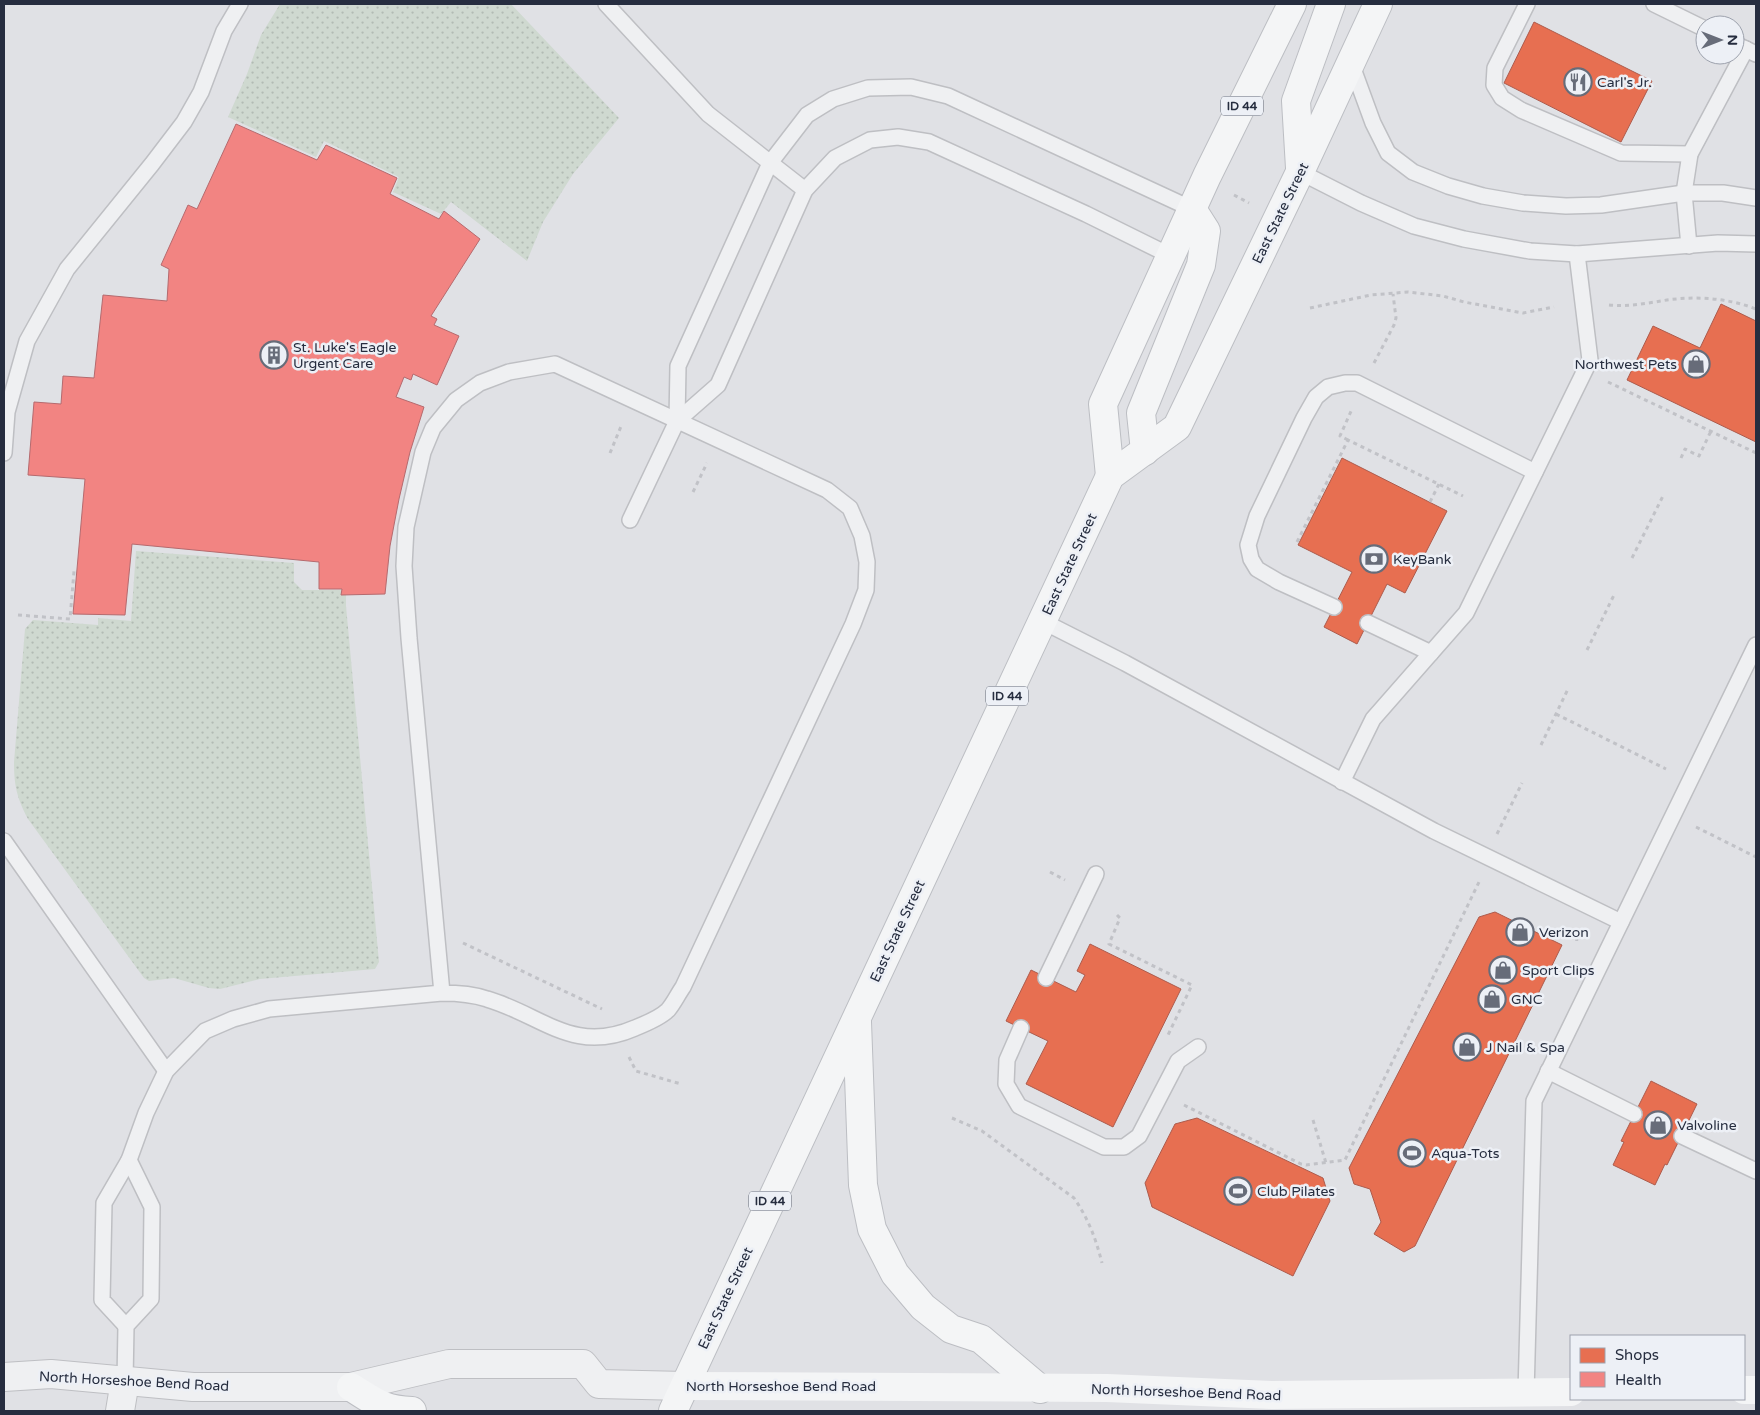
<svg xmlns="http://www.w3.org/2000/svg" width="1760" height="1415" font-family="'Varela Round',sans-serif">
  <defs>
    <pattern id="grass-dots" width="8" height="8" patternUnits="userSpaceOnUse" patternTransform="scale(1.25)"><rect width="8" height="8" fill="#cfd9d0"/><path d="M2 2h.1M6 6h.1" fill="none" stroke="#b2bbb4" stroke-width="1.8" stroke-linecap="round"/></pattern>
  </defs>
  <rect width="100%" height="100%" fill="#e0e1e5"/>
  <g fill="url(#grass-dots)">
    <polygon points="280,4 511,4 619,118 573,174 543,222 527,261 451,202 441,214 393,192 399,177 324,141 316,157 228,117 247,74 261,35"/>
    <path d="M136,551L294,563V582L302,590H346V606L379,962L375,969L260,979L220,989L209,988L174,978L149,981L144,978L28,819C17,798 14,786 14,762L25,629L33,620L98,625V618L131,621Z"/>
  </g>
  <g fill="#e76f51" stroke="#ad5b4c">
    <polygon points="1534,22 1652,81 1621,142 1504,83"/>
    <polygon points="1721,304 1756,321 1756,442 1627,380 1653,326 1700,348"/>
    <polygon points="1342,458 1447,511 1405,593 1387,584 1357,644 1324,627 1352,572 1298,545"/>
    <polygon points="1495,912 1562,945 1415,1246 1404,1252 1374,1234 1381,1222 1370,1189 1354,1184 1349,1168 1479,917"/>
    <polygon points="1090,944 1181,989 1113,1127 1026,1084 1048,1041 1006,1021 1031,970 1076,992 1085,975 1077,971"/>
    <polygon points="1651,1081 1697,1104 1667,1165 1665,1164 1655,1185 1613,1165 1624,1142 1621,1141"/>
    <polygon points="1197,1118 1323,1178 1330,1201 1293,1276 1152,1207 1145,1183 1175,1124"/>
  </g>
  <polygon fill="#f28482" stroke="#b56a6e" points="236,124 317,160 326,145 397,178 390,194 439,219 444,211 480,239 431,316 437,319 434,325 459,336 437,385 413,374 411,380 404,377 396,397 424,407 410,452 399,499 390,546 385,594 341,595 342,589 319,589 319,562 132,544 125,615 73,614 85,479 28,475 34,402 61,404 63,376 94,378 103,295 167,301 169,269 161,265 188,205 197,209"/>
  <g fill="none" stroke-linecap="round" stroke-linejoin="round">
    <g stroke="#bebfc3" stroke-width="18">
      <g id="lane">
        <polyline points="606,4 708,114 805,190"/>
        <polyline points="1527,4 1495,68 1494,85 1502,98 1521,110 1621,153 1690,154"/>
        <polyline points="1654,4 1705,29"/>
        <polyline points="1735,44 1756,54"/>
        <polyline points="1351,63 1373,123 1388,153 1413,172 1448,186 1483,196 1523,203 1566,206 1601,205 1684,193 1723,193 1756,198"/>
        <polyline points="1300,172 1361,203 1414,226 1464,239 1530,251 1577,254 1718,243 1756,244"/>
        <polyline points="1689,246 1684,193 1690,154 1746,49"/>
        <polyline points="677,421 678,366 770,163 807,115 833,99 868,88 911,87 948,96 1192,209"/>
        <polyline points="4,453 7,412 27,341 67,269 152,164 184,122 201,92 224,31 240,4"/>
        <polyline points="630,520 677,421 718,385 805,190 835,158 870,140 898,137 929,142 1086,214 1171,256"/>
        <polyline points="1334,607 1279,582 1257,569 1251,559 1248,545 1257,516 1304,418 1316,397 1328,387 1345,383 1357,383 1535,472"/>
        <polyline points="1042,621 1125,663 1434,831 1621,922"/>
        <polyline points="1368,623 1431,653"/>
        <polyline points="1342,782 1373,719 1466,613 1590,360 1577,254"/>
        <polyline points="4,841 166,1071"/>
        <polyline points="1046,978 1096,874"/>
        <polyline points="1021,1028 1007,1060 1006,1084 1019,1106 1104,1147 1124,1147 1139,1136 1178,1061 1198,1047"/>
        <polyline points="1548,1071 1634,1114"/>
        <polyline points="1682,1136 1756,1171"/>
        <path d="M126,1326L102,1300L104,1203L129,1160L146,1113L166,1071L205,1031L233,1019L269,1009L442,993C458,993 472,994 487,999C542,1015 573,1055 635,1028C645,1024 660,1018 668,1010C674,1003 678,994 683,987L853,624L866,590L867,562L862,536L850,508L827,490L555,364L509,372L480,383L456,400L433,428L423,452L406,527L404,566L409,638L442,993"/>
        <polyline points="125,1381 126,1326 151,1299 152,1207 129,1160"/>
        <polyline points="1526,1393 1534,1101 1756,645"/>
      </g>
    </g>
    <g stroke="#bebfc3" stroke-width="30">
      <g id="street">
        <polyline points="4,1377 51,1374 193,1387 351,1387 449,1364 583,1364 599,1384 685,1386"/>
        <polyline points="120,1411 125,1381"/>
      </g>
    </g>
    <g stroke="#bcbec3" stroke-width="30">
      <g id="primary">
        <polyline points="1300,168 1296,101 1331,4"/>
        <polyline points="1145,451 1141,413 1201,265 1206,231 1192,209"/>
        <polyline points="1110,476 1103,404 1207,176 1292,4"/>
        <polyline points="857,1022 863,1185 872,1229 895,1274 923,1307 951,1329 981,1339 1040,1389"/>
        <path d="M351,1387C375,1402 383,1410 412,1411"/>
        <polyline points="673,1411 1110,476 1177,427 1300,172 1378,4"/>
      </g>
    </g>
    <g stroke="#c1c2c7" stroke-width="3" stroke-dasharray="4 4" stroke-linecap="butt">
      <polyline points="1234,195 1249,203"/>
      <path d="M1609,305C1629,307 1648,303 1667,300C1697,296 1728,298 1756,309"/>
      <polyline points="1310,308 1371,295 1408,292 1443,296 1464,302 1523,313 1554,307"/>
      <polyline points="1374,363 1394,325 1396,318 1393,294"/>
      <polyline points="1608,382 1756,453"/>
      <polyline points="1348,440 1340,436 1352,409"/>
      <polyline points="610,453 622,424"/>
      <polyline points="1681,458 1685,449 1699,456 1711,431"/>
      <polyline points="693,492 707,463"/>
      <polyline points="1430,502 1439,484"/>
      <polyline points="1297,542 1348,440 1463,496"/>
      <polyline points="1632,558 1664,494"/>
      <polyline points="18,615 70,619 74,571"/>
      <polyline points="1587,650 1614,595"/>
      <polyline points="1556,714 1666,769"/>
      <polyline points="1541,745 1568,689"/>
      <polyline points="1696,827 1756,857"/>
      <polyline points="1497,834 1522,783"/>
      <polyline points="1050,872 1065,880"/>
      <polyline points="1117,915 1120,918 1109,944 1192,985 1168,1035"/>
      <polyline points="1576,929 1577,945"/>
      <polyline points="463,943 602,1009"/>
      <polyline points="629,1057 636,1071 681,1084"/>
      <polyline points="1184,1105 1301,1164 1306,1165 1345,1160 1479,882"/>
      <path d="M952,1118L982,1131L1074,1198C1088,1218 1096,1239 1102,1263"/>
      <polyline points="1313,1120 1326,1163"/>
    </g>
    <use href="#lane" stroke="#eff0f2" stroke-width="15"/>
    <use href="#street" stroke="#eff0f2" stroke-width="28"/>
    <g stroke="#f4f5f6" stroke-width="28">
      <polyline points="685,1386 1107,1388 1272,1395 1571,1392"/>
      <polyline points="1744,1390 1756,1390"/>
    </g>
    <use href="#primary" stroke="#f4f5f6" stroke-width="28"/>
  </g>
  <defs>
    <g id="restaurant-ring" transform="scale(1.4375)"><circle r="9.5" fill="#edf0f6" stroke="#676c79" stroke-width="1.5"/><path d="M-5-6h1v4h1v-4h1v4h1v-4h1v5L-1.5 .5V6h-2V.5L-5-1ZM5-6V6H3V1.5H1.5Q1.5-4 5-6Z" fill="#676c79"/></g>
    <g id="building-ring" transform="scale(1.4375)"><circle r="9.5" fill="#edf0f6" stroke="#676c79" stroke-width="1.5"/><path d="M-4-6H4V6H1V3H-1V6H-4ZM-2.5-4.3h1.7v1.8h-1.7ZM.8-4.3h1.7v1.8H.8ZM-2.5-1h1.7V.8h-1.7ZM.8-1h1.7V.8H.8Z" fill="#676c79"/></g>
    <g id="shop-ring" transform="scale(1.4375)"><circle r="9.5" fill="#edf0f6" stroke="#676c79" stroke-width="1.5"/><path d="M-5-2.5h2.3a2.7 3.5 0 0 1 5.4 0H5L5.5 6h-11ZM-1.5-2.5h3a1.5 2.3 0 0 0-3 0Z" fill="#676c79"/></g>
    <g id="bank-ring" transform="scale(1.4375)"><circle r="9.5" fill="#edf0f6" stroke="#676c79" stroke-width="1.5"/><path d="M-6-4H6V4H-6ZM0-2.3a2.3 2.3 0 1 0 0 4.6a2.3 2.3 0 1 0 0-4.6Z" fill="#676c79"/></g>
    <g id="stadium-ring" transform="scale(1.4375)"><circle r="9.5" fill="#edf0f6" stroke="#676c79" stroke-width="1.5"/><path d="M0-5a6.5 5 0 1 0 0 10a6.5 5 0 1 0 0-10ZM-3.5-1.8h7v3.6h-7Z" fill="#676c79"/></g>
  </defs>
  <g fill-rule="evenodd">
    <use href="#restaurant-ring" x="1578" y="82"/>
    <use href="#building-ring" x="274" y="355"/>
    <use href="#shop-ring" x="1696" y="364"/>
    <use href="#bank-ring" x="1374" y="559"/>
    <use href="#shop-ring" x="1520" y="932"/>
    <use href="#shop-ring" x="1503" y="970"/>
    <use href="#shop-ring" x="1492" y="999"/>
    <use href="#shop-ring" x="1467" y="1047"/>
    <use href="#shop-ring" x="1658" y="1125"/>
    <use href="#stadium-ring" x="1412" y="1153"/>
    <use href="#stadium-ring" x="1238" y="1191"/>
  </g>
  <g text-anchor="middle" stroke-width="5" stroke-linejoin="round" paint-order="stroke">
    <g fill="#edf0f6" stroke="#626876" stroke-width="1">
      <rect x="1221" y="96.5" width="42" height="19" rx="4"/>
      <rect x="986" y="686.5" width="42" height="19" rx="4"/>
      <rect x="749" y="1191.5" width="42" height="19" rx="4"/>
    </g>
    <g font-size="12" font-weight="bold" fill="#262d3f">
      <text x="1242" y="110">ID 44</text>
      <text x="1007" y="700">ID 44</text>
      <text x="770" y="1205">ID 44</text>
    </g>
    <g font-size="14" fill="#262d3f" stroke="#edf0f6" text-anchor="start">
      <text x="1597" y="87">Carl's Jr.</text>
      <text x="293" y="352">St. Luke's Eagle<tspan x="293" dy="16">Urgent Care</tspan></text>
      <text x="1677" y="369" text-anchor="end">Northwest Pets</text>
      <text x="1393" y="564">KeyBank</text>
      <text x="1539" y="937">Verizon</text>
      <text x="1522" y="975">Sport Clips</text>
      <text x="1511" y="1004">GNC</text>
      <text x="1486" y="1052">J Nail &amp; Spa</text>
      <text x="1677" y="1130">Valvoline</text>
      <text x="1431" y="1158">Aqua-Tots</text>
      <text x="1257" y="1196">Club Pilates</text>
    </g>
    <g font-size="14" fill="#262d3f" stroke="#edf0f6">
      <text transform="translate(1280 213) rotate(-64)" y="5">East State Street</text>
      <text transform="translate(1069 564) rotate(-65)" y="5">East State Street</text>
      <text transform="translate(897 931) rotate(-65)" y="5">East State Street</text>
      <text transform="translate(725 1298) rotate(-65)" y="5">East State Street</text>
      <text transform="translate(134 1381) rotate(3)" y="5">North Horseshoe Bend Road</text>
      <text x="781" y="1391">North Horseshoe Bend Road</text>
      <text transform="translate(1186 1392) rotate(2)" y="5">North Horseshoe Bend Road</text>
    </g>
  </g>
  <rect width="1760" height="1415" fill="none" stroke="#262d3f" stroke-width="10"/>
  <rect x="1570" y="1335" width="175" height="65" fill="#edf0f6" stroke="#9da2ad"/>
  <rect x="1580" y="1348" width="25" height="15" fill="#e76f51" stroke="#9da2ad"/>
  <text x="1615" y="1360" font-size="15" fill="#262d3f">Shops</text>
  <rect x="1580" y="1372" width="25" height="15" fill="#f28482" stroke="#9da2ad"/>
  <text x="1615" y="1385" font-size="15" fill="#262d3f">Health</text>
  <g transform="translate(1720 40) rotate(90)"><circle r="24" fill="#edf0f6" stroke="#9da2ad"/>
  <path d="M0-4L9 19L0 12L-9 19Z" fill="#676c79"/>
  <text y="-8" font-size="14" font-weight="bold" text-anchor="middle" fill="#262d3f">N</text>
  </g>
</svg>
